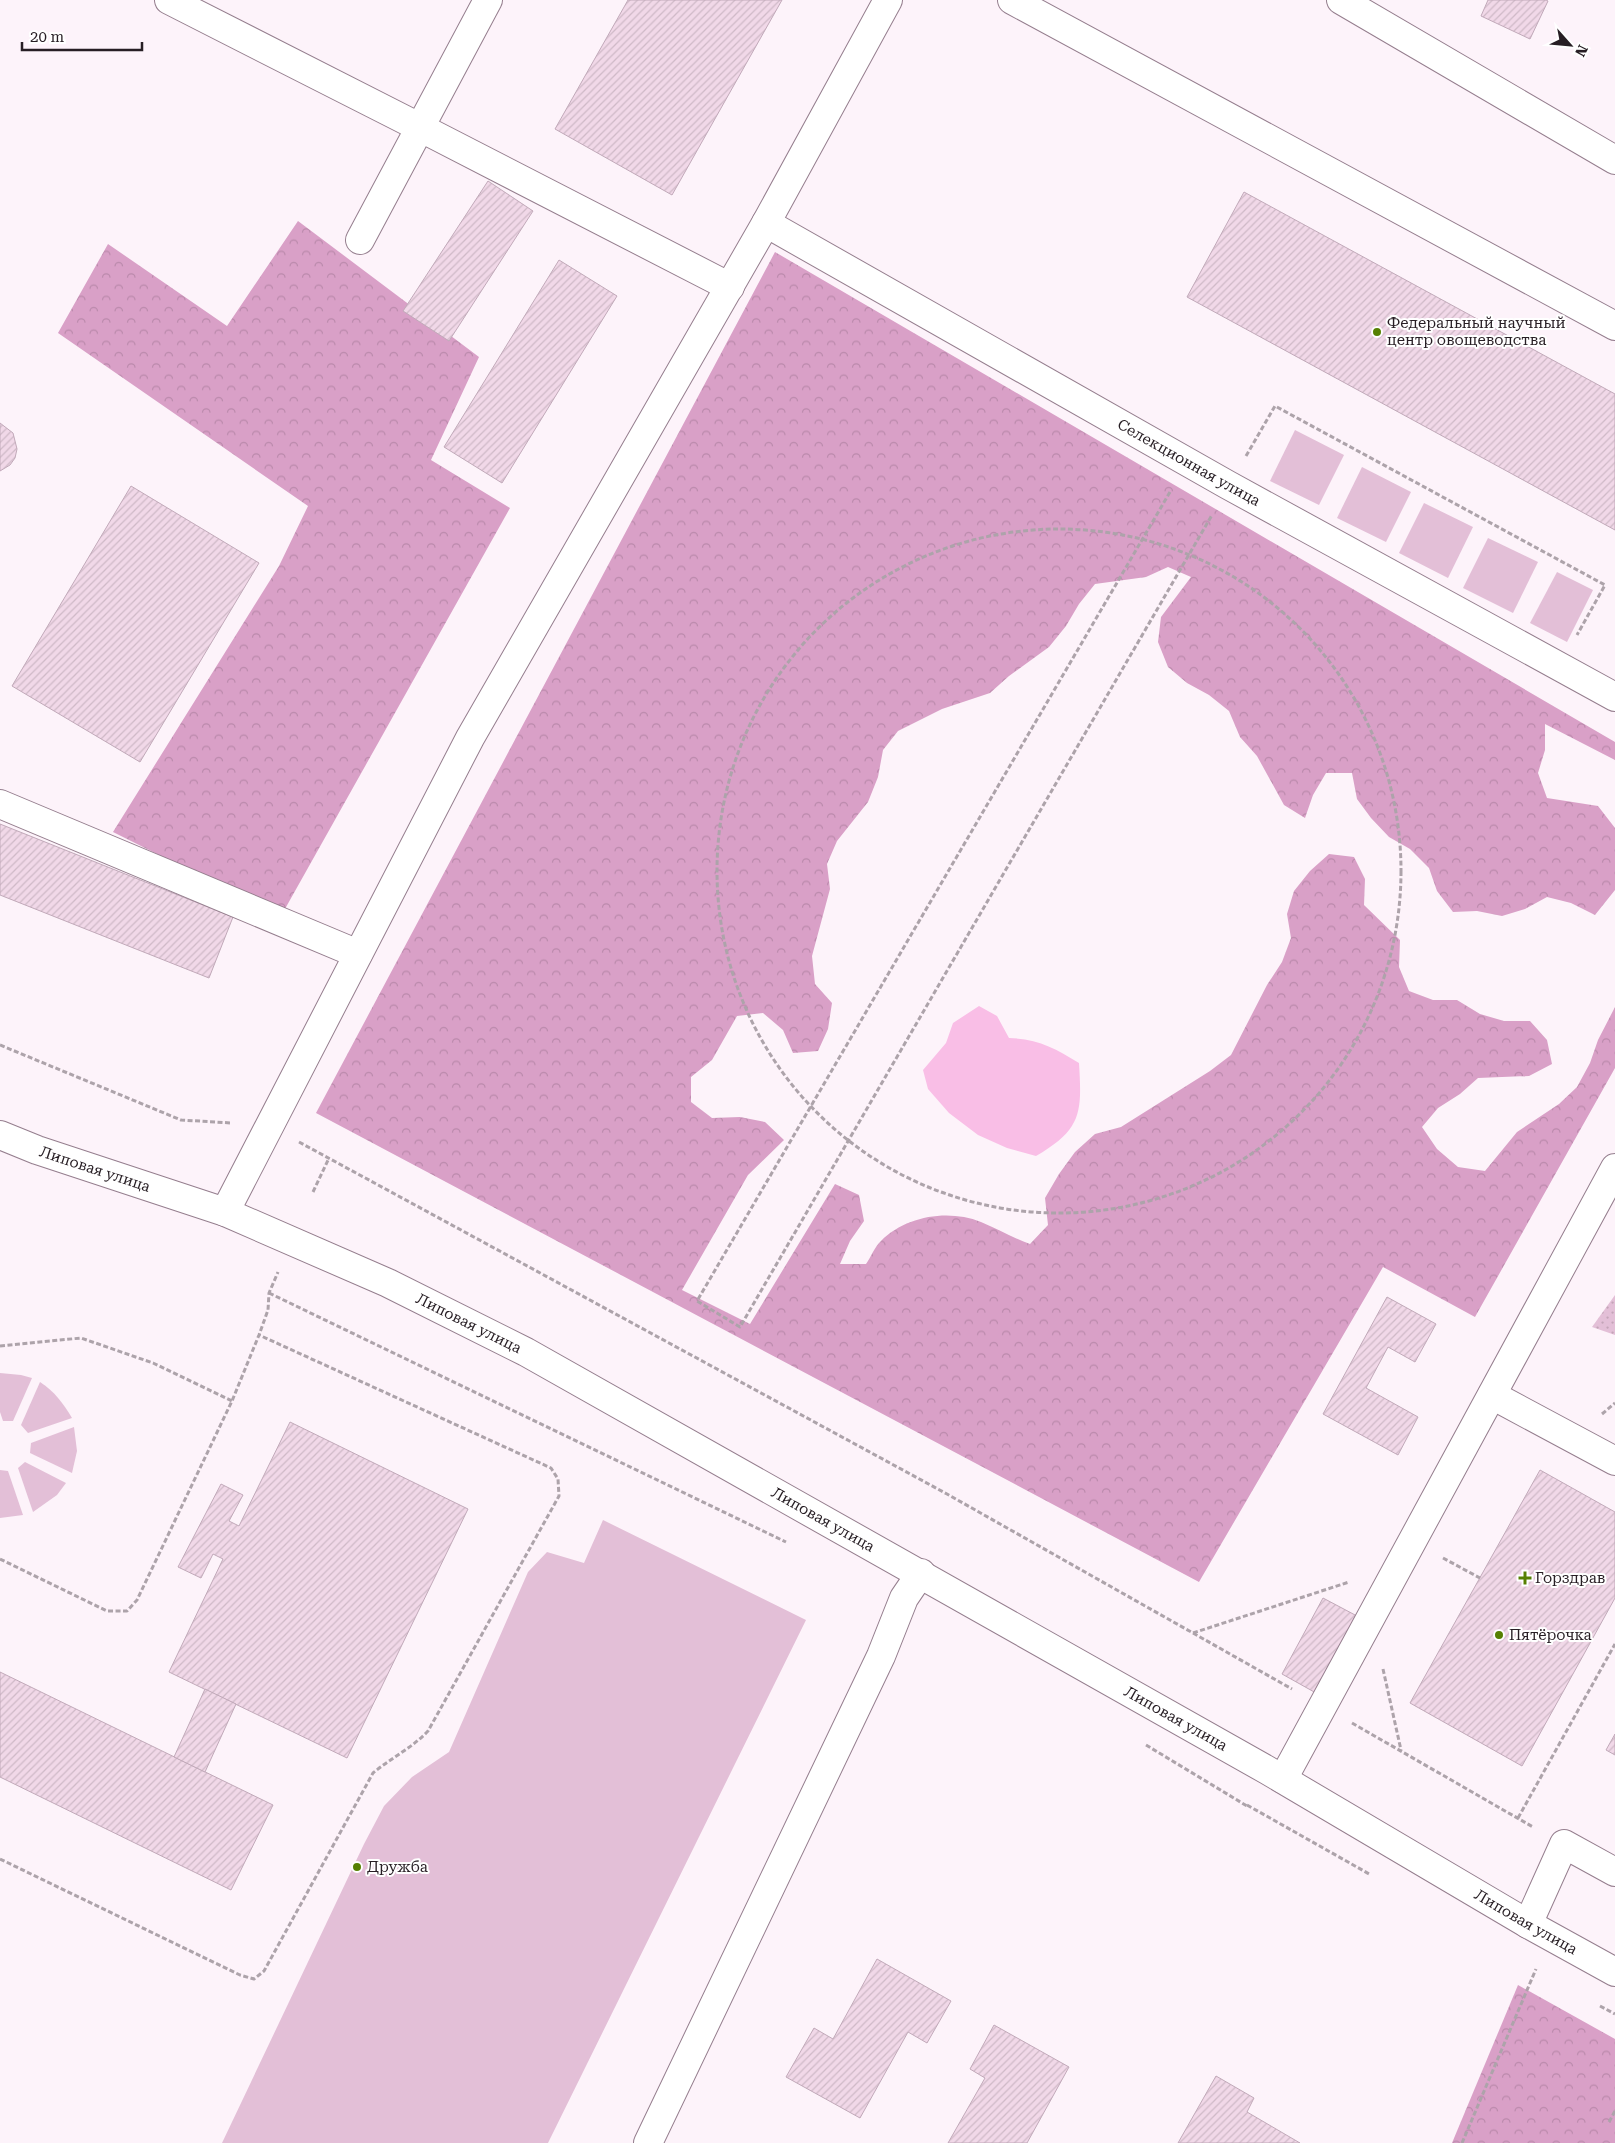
<svg xmlns="http://www.w3.org/2000/svg" width="1615" height="2143" font-family="'Roboto Serif',serif">
  <defs>
    <pattern id="forest-crowns" width="20" height="18" patternUnits="userSpaceOnUse" patternTransform="scale(1.25)"><rect width="20" height="18" fill="#d9a0c7"/><path d="M2 6a3 3 0 1 1 6 0M12 15a3 3 0 1 1 6 0" fill="none" stroke="#ba89ab"/></pattern>
    <pattern id="park-dots" width="8" height="8" patternUnits="userSpaceOnUse" patternTransform="scale(1.25)"><rect width="8" height="8" fill="#e3bfd7"/><path d="M2 2h.1M6 6h.1" fill="none" stroke="#c3a4b8" stroke-width="1.8" stroke-linecap="round"/></pattern>
    <pattern id="building-hatch" width="6" height="6" patternUnits="userSpaceOnUse" patternTransform="scale(1.25)"><rect width="6" height="6" fill="#f1d8e8"/><path d="M-1 1l2-2M0 6l6-6M5 7l2-2" fill="none" stroke="#cfb9c7"/></pattern>
  </defs>
  <rect width="100%" height="100%" fill="#fdf3fa"/>
  <g fill="#e3bfd7">
    <polygon points="1295,430 1344,455 1319,505 1270,481"/>
    <polygon points="1362,467 1411,492 1386,542 1337,518"/>
    <polygon points="1424,503 1473,527 1448,578 1399,553"/>
    <polygon points="1488,538 1538,562 1513,613 1463,588"/>
    <polygon points="1557,572 1593,590 1567,642 1530,623"/>
    <polygon points="0,1373 21,1375 32,1378 13,1421 3,1421 0,1412"/>
    <path d="M40,1382C55,1392 63,1403 72,1418L28,1433L21,1425Z"/>
    <polygon points="74,1427 77,1451 72,1473 30,1453 31,1443"/>
    <polygon points="25,1462 66,1483 57,1495 33,1512 18,1468"/>
    <polygon points="0,1470 8,1471 23,1515 0,1518"/>
    <polygon points="603,1520 806,1620 548,2143 222,2143 364,1844 384,1806 412,1777 449,1752 528,1572 547,1552 584,1563"/>
  </g>
  <g fill="url(#forest-crowns)">
    <polygon points="298,221 479,357 431,460 510,508 281,916 113,832 279,566 308,506 58,333 108,244 227,326"/>
    <path d="M775,252L1615,742V760L1545,724V750L1538,773L1547,798L1598,806L1615,828V890L1595,915L1571,903L1547,897L1525,909L1502,916L1477,911L1453,912L1437,891L1429,868L1410,849L1389,837L1371,818L1357,799L1352,773H1326L1313,795L1305,818L1284,805L1257,756L1240,737L1229,711L1209,695L1187,683L1168,667L1158,642L1161,617L1191,577L1168,567L1146,577L1095,584L1079,604L1066,626L1049,647L1009,676L990,693L942,709L898,731L883,750L878,777L868,802L837,841L827,864L830,889L812,956L815,984L832,1003L828,1029L818,1051L793,1053L783,1030L763,1013L737,1016L712,1060L691,1077V1102L712,1118L740,1117L765,1122L784,1140L748,1175L682,1290L750,1324L835,1184L859,1195L864,1221L850,1241L840,1264H866C871,1257 875,1246 881,1241C906,1216 948,1209 981,1222C998,1229 1013,1238 1030,1244L1048,1225L1045,1198L1059,1174L1075,1152L1095,1134L1121,1127L1210,1071L1231,1055L1267,985L1282,962L1291,938L1287,914L1294,891L1310,871L1329,854L1354,857L1365,879L1364,905L1400,940L1399,967L1409,991L1433,1000H1457L1480,1014L1504,1021H1530L1547,1040L1552,1064L1529,1076L1478,1078L1460,1094L1438,1108L1422,1127L1437,1149L1458,1167L1485,1171L1517,1132L1559,1104L1577,1087L1590,1063L1598,1040L1615,1007V1068L1475,1317L1383,1267L1199,1582L316,1113Z"/>
    <polygon points="1518,1985 1615,2039 1615,2143 1452,2143"/>
  </g>
  <polygon fill="url(#park-dots)" points="1615,1295 1615,1335 1592,1327"/>
  <path fill="#f9bee6" d="M979,1006L997,1016L1009,1038C1038,1039 1055,1048 1079,1063C1082,1113 1082,1129 1036,1156L1007,1148L978,1135L949,1113L928,1089L923,1070L946,1043L953,1023Z"/>
  <g fill="url(#building-hatch)" stroke="#c1a9b9">
    <polygon points="628,0 782,0 672,195 555,129"/>
    <polygon points="1488,0 1546,0 1548,1 1530,39 1481,16"/>
    <polygon points="488,181 533,211 449,341 403,311"/>
    <polygon points="1244,192 1615,394 1615,530 1187,297"/>
    <polygon points="559,260 617,296 502,483 444,447"/>
    <polygon points="0,423 13,433 17,449 15,458 10,465 0,471"/>
    <polygon points="131,486 259,563 140,762 12,686"/>
    <polygon points="0,824 233,917 209,978 0,895"/>
    <polygon points="1387,1297 1436,1324 1415,1362 1388,1347 1366,1388 1418,1417 1398,1455 1323,1414"/>
    <polygon points="290,1422 468,1509 347,1758 169,1672 223,1559 213,1554 201,1578 178,1567 221,1484 243,1495 229,1521 239,1526"/>
    <polygon points="1540,1470 1615,1512 1615,1598 1522,1766 1410,1703"/>
    <polygon points="1323,1598 1357,1616 1316,1693 1282,1674"/>
    <polygon points="0,1672 273,1805 231,1890 0,1777"/>
    <polygon points="205,1689 236,1704 205,1772 174,1757"/>
    <polygon points="1615,1734 1615,1755 1606,1750"/>
    <polygon points="877,1959 951,2001 927,2043 908,2032 860,2118 786,2077 814,2028 833,2039"/>
    <polygon points="994,2025 1069,2067 1027,2143 948,2143 985,2078 970,2069"/>
    <polygon points="1216,2076 1254,2098 1247,2112 1300,2143 1178,2143"/>
  </g>
  <g fill="none" stroke-linecap="round" stroke-linejoin="round">
    <g stroke="#957e8e" stroke-width="30">
      <g id="minor">
        <polyline points="169,0 421,128 730,287"/>
        <polyline points="1012,0 1615,326"/>
        <polyline points="1341,0 1615,160"/>
        <path id="s1" d="M766,223L1228,485L1615,697"/>
        <polyline points="360,240 488,0"/>
        <polyline points="0,804 358,954"/>
        <path id="s2" d="M0,1135L37,1150L225,1212L388,1283L526,1352L1267,1770L1528,1924L1615,1972"/>
        <polyline points="225,1212 470,738 766,223 888,0"/>
        <polyline points="1492,1395 1615,1461"/>
        <polyline points="1283,1779 1615,1168"/>
        <polyline points="1528,1924 1564,1844 1615,1872"/>
        <polyline points="648,2143 881,1656 904,1598 921,1573"/>
      </g>
    </g>
    <g stroke="#ada3aa" stroke-width="3" stroke-dasharray="5 2.5" stroke-linecap="butt">
      <polyline points="1246,456 1275,406 1605,585 1577,635"/>
      <polyline points="1170,492 697,1301 740,1327 1212,515"/>
      <circle cx="1059" cy="871" r="342"/>
      <polyline points="0,1045 181,1120 232,1123"/>
      <polyline points="299,1142 947,1494 1292,1689"/>
      <polyline points="313,1192 329,1158"/>
      <polyline points="269,1293 786,1542"/>
      <polyline points="0,1346 81,1338 153,1363 232,1401"/>
      <polyline points="1602,1414 1615,1403"/>
      <polyline points="1443,1558 1480,1578"/>
      <polyline points="0,1559 107,1611 127,1611 137,1600 232,1401 259,1335 268,1310 269,1293 278,1272"/>
      <polyline points="1193,1633 1349,1582"/>
      <polyline points="1383,1669 1401,1750"/>
      <polyline points="1352,1723 1533,1827"/>
      <polyline points="1146,1745 1247,1806"/>
      <polyline points="1247,1805 1371,1875"/>
      <polyline points="1518,1818 1615,1644"/>
      <path d="M0,1859L240,1975L254,1979L264,1971L373,1773C391,1758 412,1748 428,1731L559,1496L558,1479L551,1468L259,1335"/>
      <polyline points="1600,2006 1615,2014"/>
      <polyline points="1609,2122 1615,2111"/>
      <polyline points="1462,2143 1536,1969"/>
    </g>
    <use href="#minor" stroke="#fff" stroke-width="28"/>
  </g>
  <g fill="#568002" stroke="#fff" stroke-width="2">
    <circle cx="1377" cy="332" r="5"/>
    <path d="M1522.5 1570.5h5v5h5v5h-5v5h-5v-5h-5v-5h5z"/>
    <circle cx="1499" cy="1635" r="5"/>
    <circle cx="357" cy="1867" r="5"/>
  </g>
  <g text-anchor="middle" stroke-width="4" stroke-linejoin="round" paint-order="stroke">
    <g font-size="15" fill="#271e24" stroke="#fff" text-anchor="start">
      <text x="1387" y="328">Федеральный научный<tspan x="1387" dy="17">центр овощеводства</tspan></text>
      <text x="1535" y="1583">Горздрав</text>
      <text x="1509" y="1640">Пятёрочка</text>
      <text x="367" y="1872">Дружба</text>
    </g>
    <g font-size="15" fill="#271e24" stroke="#fff">
      <text dy="5" stroke="none"><textPath href="#s1" startOffset="486">Селекционная улица</textPath></text>
      <text dy="5" stroke="none"><textPath href="#s2" startOffset="101">Липовая улица</textPath></text>
      <text dy="5" stroke="none"><textPath href="#s2" startOffset="506">Липовая улица</textPath></text>
      <text dy="5" stroke="none"><textPath href="#s2" startOffset="911">Липовая улица</textPath></text>
      <text dy="5" stroke="none"><textPath href="#s2" startOffset="1316">Липовая улица</textPath></text>
      <text dy="5" stroke="none"><textPath href="#s2" startOffset="1721">Липовая улица</textPath></text>
    </g>
  </g>
  <g transform="translate(1570 45) rotate(117)" stroke="#ffffff" stroke-width="4" paint-order="stroke">
  <path d="M0-4L9 19L0 12L-9 19Z" fill="#271e24"/>
  <text y="-8" font-size="14" font-weight="bold" text-anchor="middle" fill="#271e24">N</text>
  </g>
  <path d="M22 42v8h120v-8" fill="none" stroke="#271e24" stroke-width="2.5"/>
  <text x="30" y="42" font-size="15" fill="#271e24" stroke="#ffffff" stroke-width="4" paint-order="stroke">20 m</text>
</svg>
